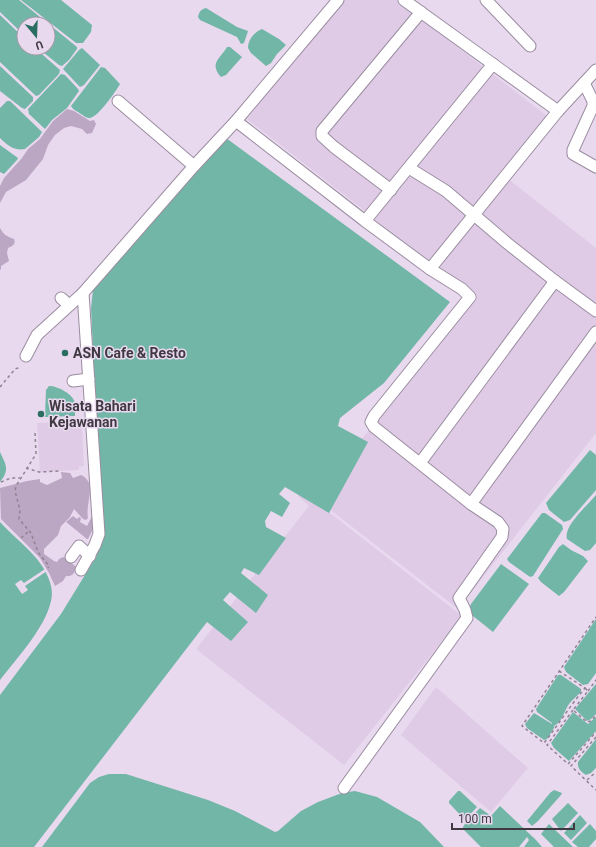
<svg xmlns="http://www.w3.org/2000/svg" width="596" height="847" font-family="Roboto,sans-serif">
  <rect width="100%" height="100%" fill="#e9d9ef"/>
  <g fill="#dfcbe6">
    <polygon points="340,0 397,0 547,116 502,174 596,248 596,433 458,609 315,498 470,302 370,224 374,218 247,119"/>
    <polygon points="70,418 73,418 73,427 82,427 84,466 79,467 79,470 40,472 37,423 70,422"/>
    <polygon points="302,491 462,616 344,765 196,649 309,506 298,496"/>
    <polygon points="436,687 528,768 491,812 401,735"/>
  </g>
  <g fill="#bba6c3">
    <polygon points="67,109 74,111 90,121 94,120 96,124 92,133 87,134 82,129 71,126 64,128 55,135 48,145 43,159 26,180 6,192 0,203 0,186 4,178 22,158 28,149 40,139 53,121"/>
    <path d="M0,228C4,235 6,236 14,239C16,244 13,246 8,248L7,253L9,261L1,266V269L0,270Z"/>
    <path d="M61,472L70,473L73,478L81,475C98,483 85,502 88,518L86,520L83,519L74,509L70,517L61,526L58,535L44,549V554L54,561L57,562L59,559L63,557L67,559L76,567C75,573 72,577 66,576L63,581L55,586L49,573L40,558L1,519L0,488L27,481L40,479V482L47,485L62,478Z"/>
    <polygon points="73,516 77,519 79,517 81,518 80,522 87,526 92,516 93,529 88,539 87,539 66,522"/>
  </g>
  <g fill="#71b6a7">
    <polygon points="0,0 19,0 77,47 77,49 69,60 62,66 59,65 38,48 48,48 48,24 24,24 24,35 0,12"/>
    <polygon points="21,0 61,0 92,25 91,32 83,43 76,43"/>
    <path d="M206,8L237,27L248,31L244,43L241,44L237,37L200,20L198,17C199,12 201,9 206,8Z"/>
    <polygon points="0,15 24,38 24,48 35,48 60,70 59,74 39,95 36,96 0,62"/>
    <path d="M262,29L279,39L286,45L277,54L271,63L266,66L251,53L248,48C248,40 254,32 262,29Z"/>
    <path d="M227,47H230L242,57L226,75L221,77C209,63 220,59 227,47Z"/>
    <polygon points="82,48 100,65 84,85 80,87 63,69 79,50"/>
    <polygon points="0,66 33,97 33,101 25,109 22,108 0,91"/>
    <path d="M101,67L105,68L120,84C116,91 97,119 89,118C86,118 83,115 81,114C77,111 73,110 71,106Z"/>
    <polygon points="61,74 65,75 78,89 79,91 67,108 52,120 45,129 29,114 28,109"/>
    <path d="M7,101H10L42,132L39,137L25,149C14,151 7,145 0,138V108Z"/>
    <polygon points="226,138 450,302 384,383 340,418 338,426 368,442 329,513 285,487 279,494 290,503 282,517 271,511 265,521 266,527 286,538 259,575 244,568 241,573 268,595 256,613 230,592 223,600 248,622 231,641 207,622 34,847 0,847 0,695 61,614 96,557 100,547 102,534 91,308 93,290"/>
    <polygon points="0,145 18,158 17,160 4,174 0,172"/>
    <path d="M49,386C58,386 73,394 75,403C76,406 75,412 75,416L45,417L46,390Z"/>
    <polygon points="590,450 596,455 596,490 570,520 564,522 549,510 546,503"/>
    <path d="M0,452C6,465 10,470 0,482Z"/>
    <path d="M596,495V543L590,550L585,551L567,539C563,526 588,505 596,495Z"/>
    <polygon points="542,513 545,513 562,525 563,529 533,576 530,577 509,562 507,559"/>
    <path d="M0,522C12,535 26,546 37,559C46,570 55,587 51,601C45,628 17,658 0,680Z"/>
    <polygon points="563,544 571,550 583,556 588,561 564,592 559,596 541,582 538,578 559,547"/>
    <polygon points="501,564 529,584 493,632 468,612 471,604"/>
    <polygon points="596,619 596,673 588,684 583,685 566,672 564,667"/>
    <path d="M558,675H561L581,689V692C577,696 572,700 569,704C564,711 563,721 554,726V728L547,739L544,740L527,728L525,724L534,713L552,724V723L537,712L536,709Z"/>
    <polygon points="596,684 596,714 591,719 587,721 575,709"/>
    <polygon points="573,712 588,724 596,717 596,731 569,761 554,748 551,743"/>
    <path d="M596,739V768L591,773L586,775C581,772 577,768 578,762Z"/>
    <polygon points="109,774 126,774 208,800 235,811 275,832 278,831 301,811 318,802 342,793 355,791 377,797 420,822 444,847 42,847 90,783 99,777"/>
    <polygon points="554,790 562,793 561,795 538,821 532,826 527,821 550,793"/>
    <polygon points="458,791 460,791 477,807 465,820 449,803 449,801"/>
    <polygon points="568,803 578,813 561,831 552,819"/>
    <polygon points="500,806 536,840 542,847 524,847 529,840 527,837 519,847 481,847 463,829 463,827 465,824 480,808 491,816"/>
    <polygon points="580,815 587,823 571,840 564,833"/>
    <polygon points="549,824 573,847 554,847 541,834"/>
    <polygon points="590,824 596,831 596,839 589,847 578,847 572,842"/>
  </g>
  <polygon fill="#e9d9ef" points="45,569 47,571 25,586 28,590 22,594 15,584 21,580 24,583"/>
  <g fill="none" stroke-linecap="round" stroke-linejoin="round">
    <g stroke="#9b8da1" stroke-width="13">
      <g id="minor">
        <polyline points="404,0 558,111"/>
        <polyline points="486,0 530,46"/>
        <polyline points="584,83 593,101 593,106 573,150 573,154 596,167"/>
        <polyline points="118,101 194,166"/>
        <polyline points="236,121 365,221 430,269 462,289 470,297 374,416 371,422 374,427 471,504 498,522 503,529 502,537 459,598 465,610 467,618 344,788"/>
        <polyline points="409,168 446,191 507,243 555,281 596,311"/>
        <polyline points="391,190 334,147 322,136 322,131 421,12"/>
        <polyline points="365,221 493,64"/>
        <polyline points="430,269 558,111 596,70"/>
        <polyline points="61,298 69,305"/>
        <polyline points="26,356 37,335 83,293 194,166 236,121 338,0"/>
        <polyline points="73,381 89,379"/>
        <polyline points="420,463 555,281"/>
        <polyline points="471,504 596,332"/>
        <polyline points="71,557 79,546 90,556"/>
        <polyline points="81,570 95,545 99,534 83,293"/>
      </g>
    </g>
    <g stroke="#8f8493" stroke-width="1.5" stroke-dasharray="3 3" stroke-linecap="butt">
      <polyline points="0,387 15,369 21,367"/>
      <polyline points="35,433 36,454 16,486 15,491 20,510 19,519 31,533 38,552 49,566 48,568"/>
      <polyline points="26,468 39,472 59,471"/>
      <polyline points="1,482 11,478 20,478"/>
      <polyline points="21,538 29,531"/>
      <path d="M559,671L585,688C570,706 558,725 544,743L522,726L596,617"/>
      <polyline points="585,688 588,691 573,710 587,722 591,721 596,715"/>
      <polyline points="588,691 596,680"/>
      <polyline points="573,710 547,745 568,764 596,732"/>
      <polyline points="596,737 571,766 596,790"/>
      <polyline points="587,780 596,772"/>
    </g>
    <use href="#minor" stroke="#fff" stroke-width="11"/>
  </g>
  <g fill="#296e61" stroke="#e9d9ef" stroke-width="1.5">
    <circle cx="65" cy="353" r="4"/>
    <circle cx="41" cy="414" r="4"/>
  </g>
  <g text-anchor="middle" stroke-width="3" stroke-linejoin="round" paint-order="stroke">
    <g font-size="14" font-weight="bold" fill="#403942" stroke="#e9d9ef" text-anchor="start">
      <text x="73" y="358">ASN Cafe &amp; Resto</text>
      <text x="49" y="411">Wisata Bahari<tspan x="49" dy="16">Kejawanan</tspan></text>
    </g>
  </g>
  <g transform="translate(36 36) rotate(161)"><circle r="19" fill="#e9d9ef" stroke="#a599aa"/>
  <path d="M0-3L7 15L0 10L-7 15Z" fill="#296e61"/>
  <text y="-6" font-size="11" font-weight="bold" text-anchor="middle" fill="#403942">U</text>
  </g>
  <path d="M452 823v6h122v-6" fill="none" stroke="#403942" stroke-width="2"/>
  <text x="458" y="823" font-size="12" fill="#403942" stroke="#e9d9ef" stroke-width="3" paint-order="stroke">100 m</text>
</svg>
